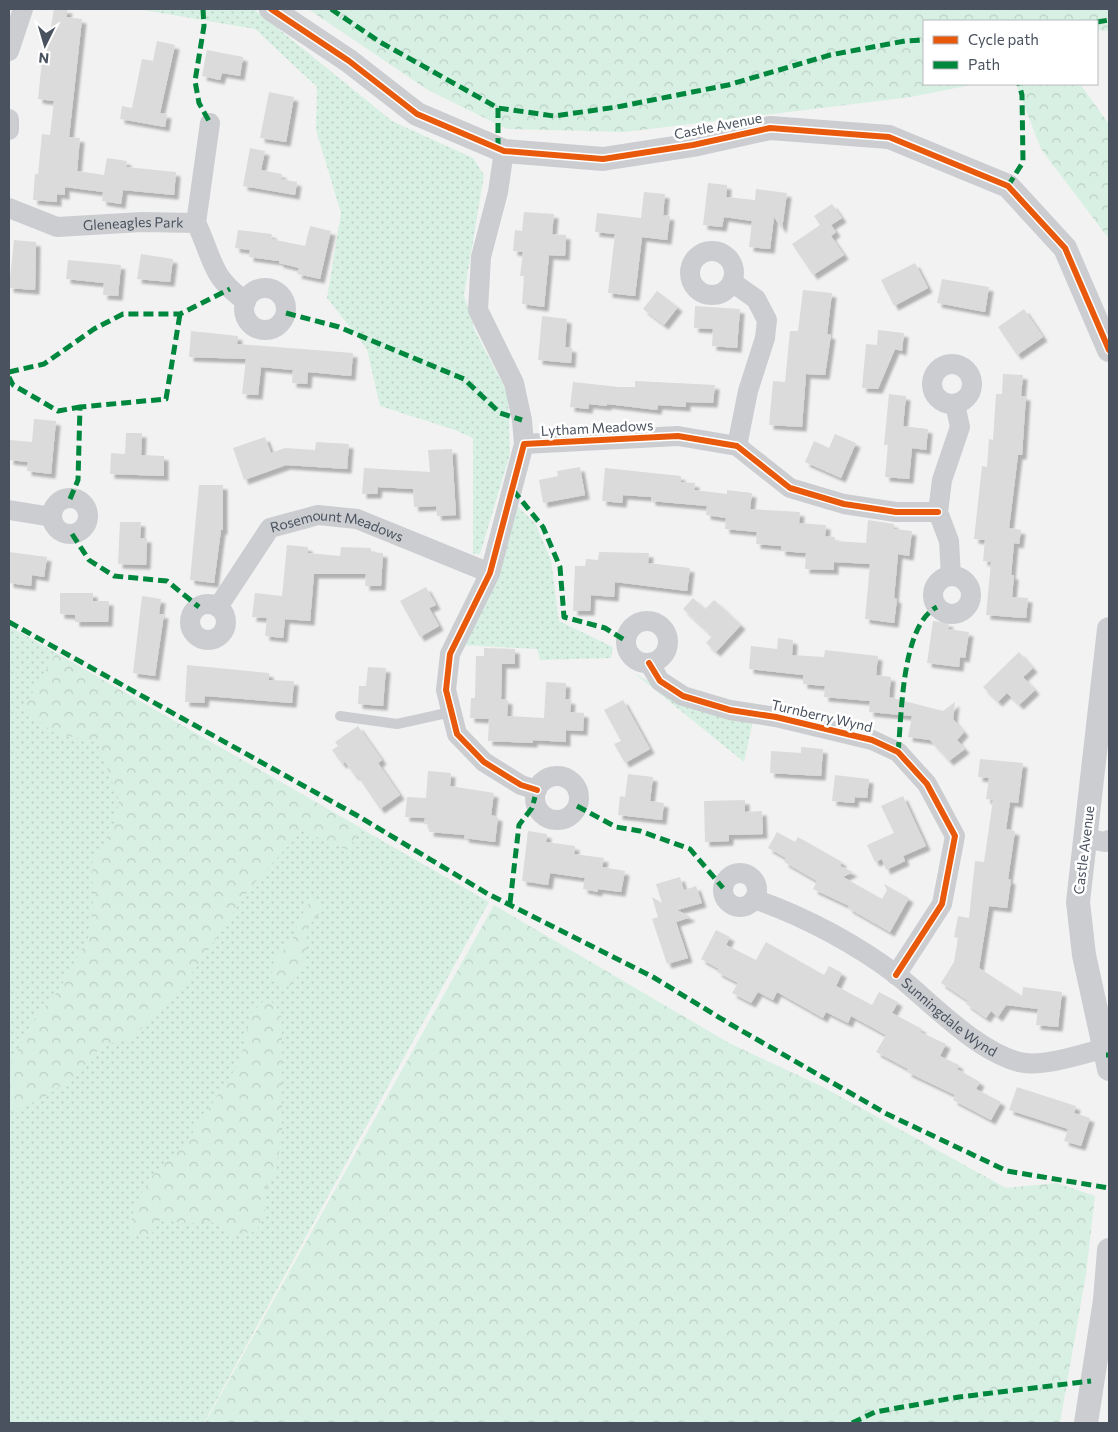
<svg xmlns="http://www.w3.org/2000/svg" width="1118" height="1432" font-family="Commissioner,sans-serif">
<defs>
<pattern id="grass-dots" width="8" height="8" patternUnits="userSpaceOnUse" patternTransform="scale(1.25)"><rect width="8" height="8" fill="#d8f0e3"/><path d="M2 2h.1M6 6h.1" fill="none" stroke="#bbd0c5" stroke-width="1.8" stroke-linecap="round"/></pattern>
<pattern id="forest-crowns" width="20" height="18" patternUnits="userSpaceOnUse" patternTransform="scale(1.25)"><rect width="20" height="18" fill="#d8f0e3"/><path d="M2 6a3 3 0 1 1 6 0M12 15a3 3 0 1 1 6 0" fill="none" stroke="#bbd0c5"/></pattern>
<filter id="shadow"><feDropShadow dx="4.5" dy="4.5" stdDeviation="1" flood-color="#0004"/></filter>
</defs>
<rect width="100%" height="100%" fill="#f2f2f2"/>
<path fill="url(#grass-dots)" d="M138 9H254L392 121 473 158 484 175 464 295 475 331 508 394 510 454 480 554H473V438L455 430 380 406 367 349 327 298 341 213 316 130 317 87 255 29Z
M518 507 535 523 551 560 559 621 613 647 611 658 540 660 537 649 462 645Z
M9 626 489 902 204 1423H9Z
M634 673 687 703 753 721 744 762Z"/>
<path fill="url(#forest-crowns)" d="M308 9H1109V31L1099 30 1097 33V21H924V84H976L911 97 625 132 507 129 428 90Z
M1016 84H1080L1109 124V239L1041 149Z
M56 653 361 828 348 850 302 831 250 888 188 980 133 1037 102 1046 72 1078 45 1097 17 1109 9 1106V1069L31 1023 59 990 90 934 93 900 92 863 112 831 119 801 98 743 52 732 24 707Z
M314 895 322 911 307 928 306 966 289 987 271 981 274 959 291 943 301 916Z
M494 905 729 1043 823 1087 1006 1188 1057 1183 1095 1196 1086 1274 1060 1423H205Z
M264 1001 275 1003 282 1019V1134L276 1172 266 1187 265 1211 256 1232 231 1234 210 1221 185 1224 161 1218 150 1237 128 1234 135 1205 151 1177 190 1137 239 1063 252 1012Z"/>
<path fill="#dbdbdc" filter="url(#shadow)" d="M54 9H68L66 17 82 19 69 137 80 138 77 171 104 175 107 158 127 161 126 167 176 172 174 195 123 190 121 204 102 201 103 192 65 187V195L57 194V202L33 200 35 174H38L42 134 50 135 54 101 38 99 43 51H47Z
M157 41 175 45 160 113 167 114 165 127 120 119 122 106 132 108 142 59 153 61Z
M207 50 243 57 240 76 222 73 220 80 202 76Z
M269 92 294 97 286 142 260 138Z
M250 148 265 151 261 170 282 174 281 179 297 182 295 195 243 186Z
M708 183 727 185 726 197 755 200 756 189 787 193 782 229 774 217 770 249 749 247 752 221 724 217 722 227 703 225Z
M644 192 665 194 663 215 670 216 667 240 642 237 635 296 608 293 615 234 595 232 597 213 641 218Z
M832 204 842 218 831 225 836 232 831 236 844 255 813 275 792 244 820 225 814 216Z
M524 212 554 214 552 234 566 235 565 256 549 255 544 307 522 304 524 276H520L523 252 513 251 515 230 522 231Z
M310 226 331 231 320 279 297 274 299 268 279 263V261L249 257 250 250 235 248 238 230 272 234 271 239 305 246Z
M14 240 36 242 35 290 9 288Z
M141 254 173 259 170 282 137 279Z
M68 260 121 265 118 296 103 295 104 283 66 279Z
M915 263 928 288 894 306 881 280Z
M942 279 989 287 985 312 937 303Z
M803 290 832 293 827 334 831 335 825 375 806 374 802 427 769 425 773 381 785 382 790 331H798Z
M657 291 678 307 664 325 643 309Z
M695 306 740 309 737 348 712 346 713 329 694 328Z
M1024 309 1043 337 1017 355 998 327Z
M542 316 567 319 565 347 572 348 571 363 538 360Z
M878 330 904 333 902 351 895 349 878 389 862 388 866 344 877 345Z
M191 331 238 336 237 344 353 353 351 376 308 372 307 384 292 383 293 370 261 367 258 395 242 394 246 359 189 357Z
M1003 374 1023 375 1021 396H1026L1022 455H1018L1009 528 1021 530 1019 544 1014 543 1011 575H1014L1012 597 1028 598 1026 618 986 615 991 562 983 561 985 540 974 539 982 466 987 467 989 439 993 440 996 394H1002Z
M635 381 715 385 713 403 686 402V407L658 405 657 410 607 404V406L589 404 588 409 570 407 573 382 619 387H635Z
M889 394 906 396 903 426 928 429 926 450 912 448 909 479 885 477 888 445H884Z
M34 419 56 421 51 474 27 471 28 462 9 460 10 440 32 442Z
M126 433H142L141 455 164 456V476L110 474 111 453 125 454Z
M835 434 856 443 841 478 805 462 814 441 829 448Z
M265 437 271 453 285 448 315 450 316 442 349 444 347 469 286 465 244 480 233 448Z
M452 449 456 515 437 516 436 506 414 507 413 489 378 487 377 494H362L364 468 430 472 428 450Z
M580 467 585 495 543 503 539 480 558 476 557 471Z
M605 468 681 476V482L695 483 694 490 727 494V490L752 493 750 509 800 512 799 523 826 525 825 536 835 537V541L866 543 868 520 894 524V529L912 531 909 556 898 554 894 598 897 599 894 623 865 619 870 564 834 562V570L805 569 806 553 781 551V546L756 544 757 532 725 529 726 518 706 515 707 506 651 501V497L623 495 622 503 602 501Z
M199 485H223V530H221L214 583 190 580Z
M120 522H141L140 538H147L146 565 118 564Z
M287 545 308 547V553L340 556 341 547 371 548V552L383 553 381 586H365L366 574H314L310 621 285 619 283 638 265 636 267 618 252 617 255 593 282 596Z
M9 552 47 557 44 577 32 575 31 586 9 583Z
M599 552 649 553 648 563 690 568 687 591 615 582 614 597 591 595 590 611H573L575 566H585L586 559 598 560Z
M426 587 436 605 429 608 439 626 420 637 400 601Z
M60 593H93V601H109L108 622H75V615L60 614Z
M142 596 161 599 159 614H164L155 676 133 673Z
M693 598 705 609 714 600 741 625 716 652 706 643 712 636 683 609Z
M933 621 949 623 948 629 969 632 965 658 960 657 959 667 927 663Z
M778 638 793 640 792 655 824 657 825 650 878 656 876 675 891 677 889 697 943 711 955 702 953 719 964 732 957 740 965 749 949 761 930 740 908 737 912 716 869 712 870 701 824 697 825 686 803 684V675L749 669 751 646 777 649Z
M484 648 515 649V664H502L501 699 508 700 507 716 544 718 546 682 566 683 565 699 571 700 570 712 584 713 583 731 566 730V742L533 740V743L488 741 489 719 470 718 471 698H475L476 656H484Z
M1019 652 1033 668 1023 677 1035 690 1019 705 1007 693 998 702 983 687Z
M187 665 269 673V680L294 681 292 703 205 696 204 703 185 702Z
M368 667 386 668 383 706 358 704 359 686H366Z
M623 700 650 749 625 763 614 744 621 741 604 710Z
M358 726 382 760 378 763 400 795 380 809 357 775 355 776 345 762 342 764 332 750 338 746 335 742Z
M801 747 823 749 821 776 770 773 771 751 801 753Z
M980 759 1023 763 1018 803 1010 802 1006 829 1015 831 1008 879 1011 880 1007 908 989 906 979 968 1022 996 1023 987 1062 992 1058 1027 1036 1025 1038 1009 1006 1005 998 1017 991 1011 986 1018 966 1004 968 1001 941 983 954 962 958 938 954 937 958 916 969 918 975 861 984 862 993 800 986 799 989 778 978 777Z
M428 771 451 773 450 786 494 793 491 815 498 817 495 842 464 838 465 835 429 832 430 825 424 824 425 818 405 817 407 797 426 798Z
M628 774 653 777 650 801 664 803 662 820 618 815 620 796 625 797Z
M835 775 869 779 867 798 855 797 854 803 832 801Z
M903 796 926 846 903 856 905 861 886 870 882 859 875 862 867 845 894 833 881 806Z
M745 800V812L762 811 763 834 729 835V841L705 842 704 801Z
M528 831 547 834 546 842 575 846 574 854 604 858 602 867 625 871 621 892 598 889V892L583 889 585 878 550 873 548 885 522 881Z
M777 832 795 842 798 837 842 862 840 866 853 872 843 877 882 899 887 890 884 884 909 898 890 932 848 908 849 906 813 889 817 881 784 862 786 858 768 848Z
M680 877 684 890 696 886 702 903 677 910 691 917 676 922 688 958 667 964 652 919 658 917 652 897 662 903 656 884Z
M716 930 730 937 726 945 756 960 766 942 824 975 829 966 842 973 836 986 872 1005 879 992 898 1002 892 1013 922 1029 920 1032 946 1044 940 1056 959 1065 957 1069 980 1082 976 1089 1001 1102 991 1120 953 1100 955 1095 907 1072 908 1069 876 1052 886 1035 851 1016 848 1023 826 1012 823 1018 777 992 773 1000 758 992 751 1003 732 993 738 983 717 972 719 969 701 959Z
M1017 1087 1076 1106 1074 1113 1090 1118 1081 1146 1064 1141 1068 1129 1009 1110Z"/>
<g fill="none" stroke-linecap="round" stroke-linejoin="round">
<path stroke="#cbcdd0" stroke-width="10" d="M340 716 397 724 451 712"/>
<g stroke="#cbcdd0" stroke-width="20">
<path d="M9 51 23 9"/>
<path d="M9 119V130"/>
<path d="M504 151 498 192 481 257 478 310 514 383 522 420 524 444"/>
<path id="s1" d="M9 208 57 227 142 222 196 223C204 238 208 255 216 270 222 283 235 293 246 302"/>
<path d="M196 223 210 123"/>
<circle cx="712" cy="273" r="22"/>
<path d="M732 282 756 299 767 320 765 338 748 391 737 446"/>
<circle cx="265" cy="309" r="21"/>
<circle cx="952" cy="384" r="20"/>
<circle cx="70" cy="516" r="18"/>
<path d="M9 510 52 517"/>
<path d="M951 576 949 541 938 512 942 480 960 427 955 404"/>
<circle cx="952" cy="595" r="19"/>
<circle cx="208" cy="622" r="18"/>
<path id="s2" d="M218 607 270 528 318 515 357 519 490 573"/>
<circle cx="647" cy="642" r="21"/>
<path d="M649 663 660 681 683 696 730 710 776 717 872 740 898 752 927 784 955 836 942 904 896 975"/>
<circle cx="557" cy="798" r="22"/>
<path d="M537 790 521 785 484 762 457 734 446 690 450 654 490 573 524 444 678 436 737 446 790 488 844 504 896 512H938"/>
<path d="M1085 838 1105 842 1109 840"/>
<circle cx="740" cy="890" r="17"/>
<path id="s3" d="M754 899C802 915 858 945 898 976 933 1004 975 1050 1019 1062 1041 1068 1082 1054 1105 1048"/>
</g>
<path stroke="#cbcdd0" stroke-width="24" d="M271 9 349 61 417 114 504 151 603 159 693 145 770 128 889 137 1008 186 1065 248 1109 350
M1109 629 1078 902 1084 955 1109 1069
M1086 1423 1105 1300 1109 1250"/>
<path stroke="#00873e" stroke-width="5" stroke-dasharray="10 5" stroke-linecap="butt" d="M203 9 204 26 195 81 199 103 210 123
M331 9 380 42 498 108 554 116 617 107 728 85 830 55 905 41 924 40
M1097 22 1109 20
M498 148V108
M1008 186 1023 162 1022 95 1019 84
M286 313 339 327 464 379 500 413 522 420
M9 372 44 364 94 329 123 314H180L230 289
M9 377 13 385 58 411 80 407
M513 490 543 527 560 567 564 617 605 628 626 641
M70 499 78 480 80 407 166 399 180 314
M72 534 89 560 114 576 167 581 199 607
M9 622 358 816 488 894 653 977 730 1024 887 1114 1007 1171 1109 1188
M898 752C902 716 901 625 937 607
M577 806 616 827 640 831 690 849 723 888
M510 903 519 825 532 808 535 797
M1106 1055H1109
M852 1423 875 1412 959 1397 1091 1381"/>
<defs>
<path id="cycleway" d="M271 9 349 61 417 114 504 151 603 159 693 145 770 128 889 137 1008 186 1065 248 1109 350
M649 663 660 681 683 696 730 710 776 717 872 740 898 752 927 784 955 836 942 904 896 975
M537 790 521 785 484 762 457 734 446 690 450 654 490 573 524 444 678 436 737 446 790 488 844 504 896 512H938"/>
</defs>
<use href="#cycleway" stroke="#fff" stroke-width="9"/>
<use href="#cycleway" stroke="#e8590c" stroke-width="6"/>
</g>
<g text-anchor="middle" stroke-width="5" stroke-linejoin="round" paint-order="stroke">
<g font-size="14" fill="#49525e" stroke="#fff">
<text transform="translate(718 126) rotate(-11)" y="5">Castle Avenue</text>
<text dy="5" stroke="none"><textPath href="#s1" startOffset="128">Gleneagles Park</textPath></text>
<text transform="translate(597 428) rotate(-3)" y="5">Lytham Meadows</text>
<text dy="5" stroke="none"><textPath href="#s2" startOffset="164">Rosemount Meadows</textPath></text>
<text transform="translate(822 716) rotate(13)" y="5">Turnberry Wynd</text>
<text transform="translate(1084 850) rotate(-83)" y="5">Castle Avenue</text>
<text dy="5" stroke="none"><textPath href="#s3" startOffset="230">Sunningdale Wynd</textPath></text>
</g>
</g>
<rect width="1118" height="1432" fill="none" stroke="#49525e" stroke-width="20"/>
<rect x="923" y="20" width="175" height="65" fill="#ffffff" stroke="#b6babf"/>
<rect x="933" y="36" width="25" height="8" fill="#e8590c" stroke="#b6babf"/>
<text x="968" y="45" font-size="15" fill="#49525e">Cycle path</text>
<rect x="933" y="61" width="25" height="8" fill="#00873e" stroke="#b6babf"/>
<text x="968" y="70" font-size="15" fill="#49525e">Path</text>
<g transform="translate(45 45) rotate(185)" stroke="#ffffff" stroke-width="4" paint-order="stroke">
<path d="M0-4L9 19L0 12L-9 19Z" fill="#49525e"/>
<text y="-8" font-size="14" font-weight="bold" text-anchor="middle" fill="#49525e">N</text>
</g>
</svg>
